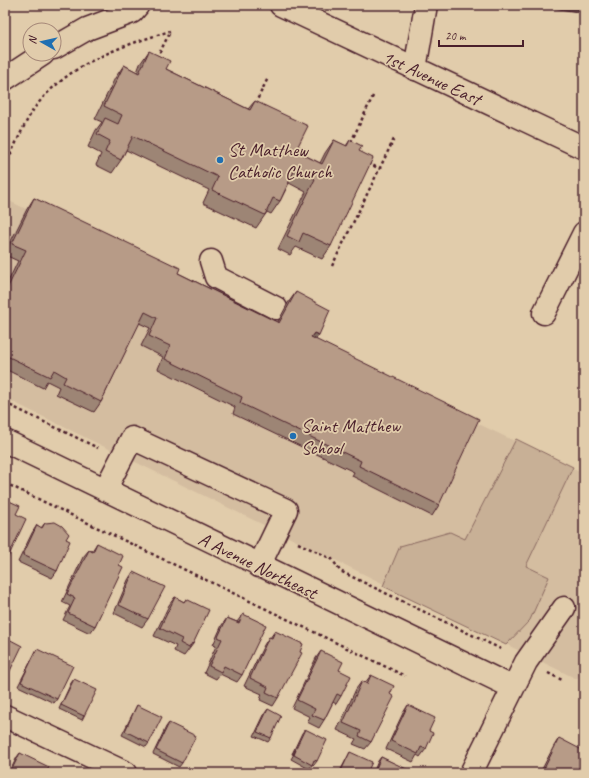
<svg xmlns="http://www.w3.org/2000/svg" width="589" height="778" font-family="Caveat,sans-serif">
<rect width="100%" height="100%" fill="#e1ccab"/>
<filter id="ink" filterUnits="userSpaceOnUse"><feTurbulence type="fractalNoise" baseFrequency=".025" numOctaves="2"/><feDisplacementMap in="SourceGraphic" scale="8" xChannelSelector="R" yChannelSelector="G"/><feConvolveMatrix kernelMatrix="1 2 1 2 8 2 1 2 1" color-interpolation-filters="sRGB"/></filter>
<g filter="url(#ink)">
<path fill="#d4bda0" d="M5 199 584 474V666L577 679 5 398Z"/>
<path fill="#c8b096" stroke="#896860" d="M516 439 573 467 526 566 549 577 530 620 506 645 383 586 400 546 450 532 465 539Z"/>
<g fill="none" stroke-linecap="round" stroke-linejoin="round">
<defs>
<path id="minor" d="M54 48 87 29 132 12 138 5
M415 69 426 5
M5 79 43 54
M211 261 216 277 276 308
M544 313 584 233
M5 441 512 687
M105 490 132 438 286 510 259 566
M5 716 126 773
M471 773 526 662 564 608"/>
<path id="major" d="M281 5 584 148"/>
</defs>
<use href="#minor" stroke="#4a1f2b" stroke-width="25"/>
<use href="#major" stroke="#4a1f2b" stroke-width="25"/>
<path stroke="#4a1f2b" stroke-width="2.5" stroke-dasharray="3 3" stroke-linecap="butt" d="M157 58 170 32
M255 104 268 78
M351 142 374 94
M368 163 380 169
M5 166C14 148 25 121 36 106 70 63 119 47 170 31
M332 266 394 139
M5 403 98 448
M5 483 405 676
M298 543 332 559 340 571 503 650
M548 673 562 680"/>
<use href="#minor" stroke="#e1ccab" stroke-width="22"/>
<use href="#major" stroke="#e1ccab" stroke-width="22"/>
</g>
<path fill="#9d8574" stroke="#4a1f2b" d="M149 51 166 69 248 109 255 101 298 146 302 154 320 163 325 153 334 140 346 146 350 140 359 151 331 246 322 259 296 247 290 255 278 249 306 192 289 183 280 201 271 214 267 212 265 215 256 228 203 203 209 190 126 150 121 160 112 173 96 165 101 154 88 147 96 130 102 122 95 119 115 78 124 65 137 72 140 64Z
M34 198 178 273 278 322 288 303 296 292 316 339 439 505 432 516 352 476 354 472 233 414 235 407 158 369 163 357 141 346 150 328 139 323 101 402 94 412 56 394 59 387 47 381 43 388 5 369V288L18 261 5 255V253L27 209Z
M45 523 66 539 57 571 52 578 18 562 32 533 37 525 41 528Z
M97 543 119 565 95 626 90 633 63 620 70 606 62 602 83 557 89 550 92 551Z
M133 572 148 619 142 627 114 613 128 580Z
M175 597 184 602 186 599 193 644 184 656 174 651 176 646 154 636 169 605Z
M243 614 242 675 237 682 220 674 216 679 204 673 216 646 213 645 222 625 227 618 237 622Z
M275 631 278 698 273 706 260 700 262 694 244 686 264 645 269 637 270 638Z
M5 637 9 673 6 677H5Z
M37 649 57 699 54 703 18 686 35 653Z
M321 651 339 670 341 696 336 704 333 702 324 720 319 728 307 722 310 717 292 708 316 658Z
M371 675 390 694 371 742 365 749 353 744 356 739 337 730 356 689 362 681 365 683Z
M74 679 84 716 82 720 59 709 71 683Z
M137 705 149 743 146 747 122 735Z
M408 705 429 731 426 749 420 757 417 755 413 762 386 749 403 713Z
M268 709 271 738 268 742 254 736 265 713Z
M169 723 182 763 179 767 153 754 166 727Z
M305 729 317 761 314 765 313 764 309 769 291 759 294 754H292L302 733Z
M559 738 584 773H540L554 746Z
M350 752 367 773H339L348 756Z
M20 753 46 773H9L17 757Z
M381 757 413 773H373L378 761Z"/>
<path fill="#806c5e" stroke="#4a1f2b" d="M548 5H584V13L547 7Z
M314 333 319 335 311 345 307 343Z
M295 750H296L294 754H292Z"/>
<path fill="#b79b87" stroke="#4a1f2b" d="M149 51 170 61 166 69 250 110 255 101 308 126 298 146 305 149 302 154 322 164 334 140 347 146 350 140 362 146 359 151 373 158 331 246 303 233 299 242 287 236 315 179 295 169 280 201 273 198 265 215 212 190 218 177 133 136 121 160 105 152 110 141 97 134 105 118 118 124 122 115 104 106 124 65 139 73Z
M34 198 180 268 178 273 279 323 296 292 330 310 319 335 314 333 311 337 479 419 439 505 359 466 361 461 240 403 242 397 165 359 170 346 149 336 157 318 145 312 101 402 63 383 66 377 54 370 50 377 5 355V293L26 250 12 244Z
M5 499 20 506 16 514 26 519 5 564Z
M55 522 62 526 69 534 66 539 70 541 57 571 23 555 37 525 42 528 45 523Z
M97 543 123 556 119 565 123 567 95 626 68 613 75 598 67 594 89 550 93 552Z
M133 572 165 587 148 619 119 605Z
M175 597 184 602 186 599 209 610 193 644 192 643 189 648 180 643 182 639 160 628Z
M243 614 266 625 242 675 224 666 221 672 209 666 222 639 218 637 227 618 239 623Z
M275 631 303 644 300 652 302 653 278 698 266 692 268 687 250 678 269 637 272 638Z
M5 637 22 646 9 673 5 672Z
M37 649 73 666 57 699 21 682Z
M321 651 343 662 339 670 351 676 341 696 337 694 324 720 312 715 315 709 297 700Z
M371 675 394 686 390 694 394 697 371 742 359 736 361 731 343 723 362 681 367 684Z
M74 679 97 690 84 716 61 705Z
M137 705 162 717 149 743 125 731Z
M408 705 435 718 429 731 433 733 426 749 421 747 418 754 391 741Z
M268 709 281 716 271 738 257 732Z
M169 723 196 736 182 763 156 750Z
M305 729 327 740 317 761 314 760 312 765 294 755 296 750H295Z
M559 738 584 751V773H542Z
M350 752 372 762 367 773H340Z
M20 753 49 767 46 773H10Z
M381 757 413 772V773H374Z"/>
</g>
<g fill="#1f6fb2" stroke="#e1ccab" stroke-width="1.5">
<circle cx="220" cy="160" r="4"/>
<circle cx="293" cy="436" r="4"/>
</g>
<g text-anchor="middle" stroke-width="3.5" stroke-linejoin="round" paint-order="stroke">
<g font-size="19" fill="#4a1f2b" stroke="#e1ccab">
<text transform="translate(432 77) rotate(25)" y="7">1st Avenue East</text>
<text transform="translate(258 565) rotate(26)" y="7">A Avenue Northeast</text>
</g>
<g font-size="19" fill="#4a1f2b" stroke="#e1ccab" text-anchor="start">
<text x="228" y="156">St Matthew<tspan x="228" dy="22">Catholic Church</tspan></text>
<text x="301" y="432">Saint Matthew<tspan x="301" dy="22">School</tspan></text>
</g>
</g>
<rect width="589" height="778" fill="none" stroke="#e1ccab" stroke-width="20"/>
<rect x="10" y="10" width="569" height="758" fill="none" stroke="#4a1f2b" stroke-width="1.5" filter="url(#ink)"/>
<g transform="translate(42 42) rotate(278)"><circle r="19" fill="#e1ccab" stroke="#a58778"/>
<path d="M0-3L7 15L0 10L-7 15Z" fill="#1f6fb2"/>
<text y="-6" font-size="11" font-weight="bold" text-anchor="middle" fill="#4a1f2b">N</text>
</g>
<path d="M439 40v6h84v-6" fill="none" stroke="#4a1f2b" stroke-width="2"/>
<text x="445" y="40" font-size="12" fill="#4a1f2b" stroke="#e1ccab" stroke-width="3" paint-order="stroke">20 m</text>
</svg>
